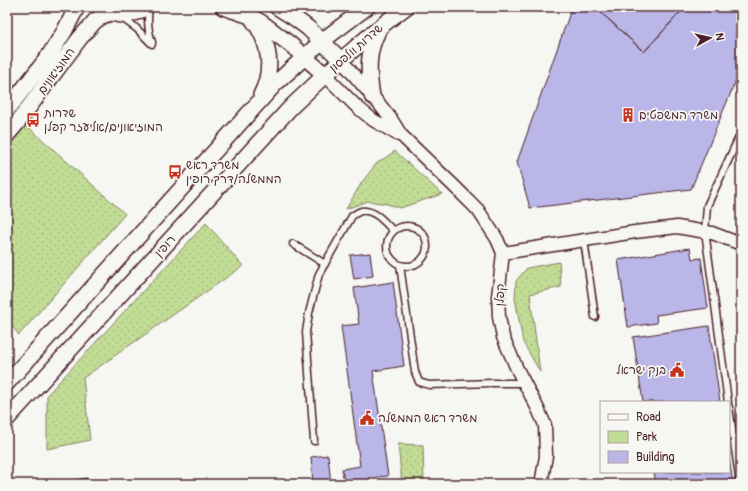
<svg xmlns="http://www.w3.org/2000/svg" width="748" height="491" font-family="Pangolin,'Playpen Sans Hebrew',sans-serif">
<defs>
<pattern id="green-dots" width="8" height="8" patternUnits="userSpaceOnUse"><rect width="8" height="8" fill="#c1dd95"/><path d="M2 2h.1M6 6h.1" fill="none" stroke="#a7bd81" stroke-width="1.8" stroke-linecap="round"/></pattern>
</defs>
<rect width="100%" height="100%" fill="#f6f6f2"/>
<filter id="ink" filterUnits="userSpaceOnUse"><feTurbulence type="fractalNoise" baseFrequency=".025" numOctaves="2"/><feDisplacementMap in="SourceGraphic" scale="8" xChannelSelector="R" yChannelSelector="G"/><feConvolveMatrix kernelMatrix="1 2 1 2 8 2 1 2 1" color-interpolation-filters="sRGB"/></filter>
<g filter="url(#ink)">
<path fill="url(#green-dots)" stroke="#867e60" d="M25 124 125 214 19 335 7 321V144Z
M395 151 442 194 400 208 387 204 368 201 346 209 362 182 376 164Z
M206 223 243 266 83 378 90 440 47 449V395Z
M559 262 561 287 530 294 540 372 523 342 515 298 516 281 527 268Z
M398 444 423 445 424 484H402Z"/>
<path fill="#bab6e8" stroke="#4a1f2b" d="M572 7H595L644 52 685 7H741V68L691 189 530 208 517 162Z
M595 7H685L644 52Z
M690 248 692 259 701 258 708 308 656 315 657 323 628 327 618 260Z
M370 253 373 276 354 279 350 255Z
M393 282 404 366 373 371 388 476 369 478 370 484H344L342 469 360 466 341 326 359 324 354 288Z
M709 326 720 402H643L633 337Z
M328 455 331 484H313L311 457Z
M729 458 733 484H656L654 472H729Z
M87 478 88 484H50Z"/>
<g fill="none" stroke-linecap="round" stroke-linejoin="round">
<defs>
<path id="service" d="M149 8C147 20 148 31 152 42
M122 18 136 28 152 44
M387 246a20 20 0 1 1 40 0a20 20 0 1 1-40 0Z
M584 240 595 317
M293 244 325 264
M400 265 415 372 419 382 429 385 492 383H524
M728 402 705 231 707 206 741 133
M729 407 740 484
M314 441 306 332 309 313 319 274 352 216C355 214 358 212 361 211 374 209 385 222 393 231"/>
<path id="minor" d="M341 60 380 105 391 119 401 135 457 189 478 210 497 239 503 253 498 296 499 317 503 337 517 369 538 409 545 425 546 456 541 484
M325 75 357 107 373 120 399 135
M503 253 635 232 677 227 712 233 741 244"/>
<path id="tertiary" d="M223 7 250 16 262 23 291 45 325 75
M277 7 296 19 308 28 341 60
M102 9C117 17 132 17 146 7
M253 20C270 42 274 70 261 95
M372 96C368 73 367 52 378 31
M7 110 48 57 64 32 77 7
M7 135 18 122 80 38 95 21 104 15 111 13
M7 383 275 84 322 41 367 7
M7 419 291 107C328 72 365 37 406 7"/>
</defs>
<use href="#service" stroke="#4a1f2b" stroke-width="9"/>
<use href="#minor" stroke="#4a1f2b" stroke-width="15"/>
<use href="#tertiary" stroke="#4a1f2b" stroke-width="18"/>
<use href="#service" stroke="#f6f6f2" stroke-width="6"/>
<use href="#minor" stroke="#f6f6f2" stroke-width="12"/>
<use href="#tertiary" stroke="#f6f6f2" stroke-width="15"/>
</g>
</g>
<defs>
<symbol id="building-bare" viewBox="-9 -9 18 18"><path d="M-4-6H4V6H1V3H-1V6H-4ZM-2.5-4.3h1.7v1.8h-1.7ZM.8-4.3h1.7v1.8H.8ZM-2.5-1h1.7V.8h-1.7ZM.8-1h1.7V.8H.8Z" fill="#c8321e" stroke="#f6f6f2" stroke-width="2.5" paint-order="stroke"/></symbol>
<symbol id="bus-bare" viewBox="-9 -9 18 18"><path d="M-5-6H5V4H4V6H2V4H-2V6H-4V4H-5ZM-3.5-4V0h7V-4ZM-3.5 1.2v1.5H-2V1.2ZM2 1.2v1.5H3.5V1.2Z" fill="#c8321e" stroke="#f6f6f2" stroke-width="2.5" paint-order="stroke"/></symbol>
<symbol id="civic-bare" viewBox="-9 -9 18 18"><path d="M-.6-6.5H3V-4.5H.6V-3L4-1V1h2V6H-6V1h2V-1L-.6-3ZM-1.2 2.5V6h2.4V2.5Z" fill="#c8321e" stroke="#f6f6f2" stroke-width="2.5" paint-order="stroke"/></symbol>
</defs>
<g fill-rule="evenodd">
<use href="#building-bare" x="618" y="105" width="20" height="20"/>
<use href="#bus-bare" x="23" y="110" width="20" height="20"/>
<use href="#bus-bare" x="165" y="162" width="20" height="20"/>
<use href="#civic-bare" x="667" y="360" width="20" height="20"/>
<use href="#civic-bare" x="357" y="408" width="20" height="20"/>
</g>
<g text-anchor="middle" stroke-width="3.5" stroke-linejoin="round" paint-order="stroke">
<g font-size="12" fill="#4a1f2b" stroke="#f6f6f2">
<text transform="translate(356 48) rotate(-41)" y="4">שדרות וולפסון</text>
<text transform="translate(56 71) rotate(-54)" y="4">המוזיאונים</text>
<text transform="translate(165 246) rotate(-48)" y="4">רופין</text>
<text transform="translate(500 295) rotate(-87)" y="4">קפלן</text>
</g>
<g font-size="12" fill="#4a1f2b" stroke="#f6f6f2" text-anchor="start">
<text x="44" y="117">שדרות<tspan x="44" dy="14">המוזיאונים/אליעזר קפלן</tspan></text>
<text x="639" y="119">משרד המשפטים</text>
<text x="186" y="169">משרד ראש<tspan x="186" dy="14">הממשלה/דרך רופין</tspan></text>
<text x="666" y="374" text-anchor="end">בנק ישראל</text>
<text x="378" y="422">משרד ראש הממשלה</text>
</g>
</g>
<rect width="748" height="491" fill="none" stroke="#f6f6f2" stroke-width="24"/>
<rect x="12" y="12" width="724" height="467" fill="none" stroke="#4a1f2b" stroke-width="1.5" filter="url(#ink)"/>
<rect x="600" y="401" width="130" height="72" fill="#f6f6f2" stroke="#b1a0a2"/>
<rect x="608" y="414" width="20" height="6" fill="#f6f6f2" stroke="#b1a0a2"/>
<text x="636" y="421" font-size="12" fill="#4a1f2b">Road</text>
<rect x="608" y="431" width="20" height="12" fill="#c1dd95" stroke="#b1a0a2"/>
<text x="636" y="441" font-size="12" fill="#4a1f2b">Park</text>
<rect x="608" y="451" width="20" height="12" fill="#bab6e8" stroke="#b1a0a2"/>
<text x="636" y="461" font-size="12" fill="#4a1f2b">Building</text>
<g transform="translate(710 38) rotate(82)" stroke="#f6f6f2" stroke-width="3" paint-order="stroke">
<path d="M0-3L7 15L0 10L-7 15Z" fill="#4a1f2b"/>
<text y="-6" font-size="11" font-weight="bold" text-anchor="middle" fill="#4a1f2b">N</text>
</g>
</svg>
